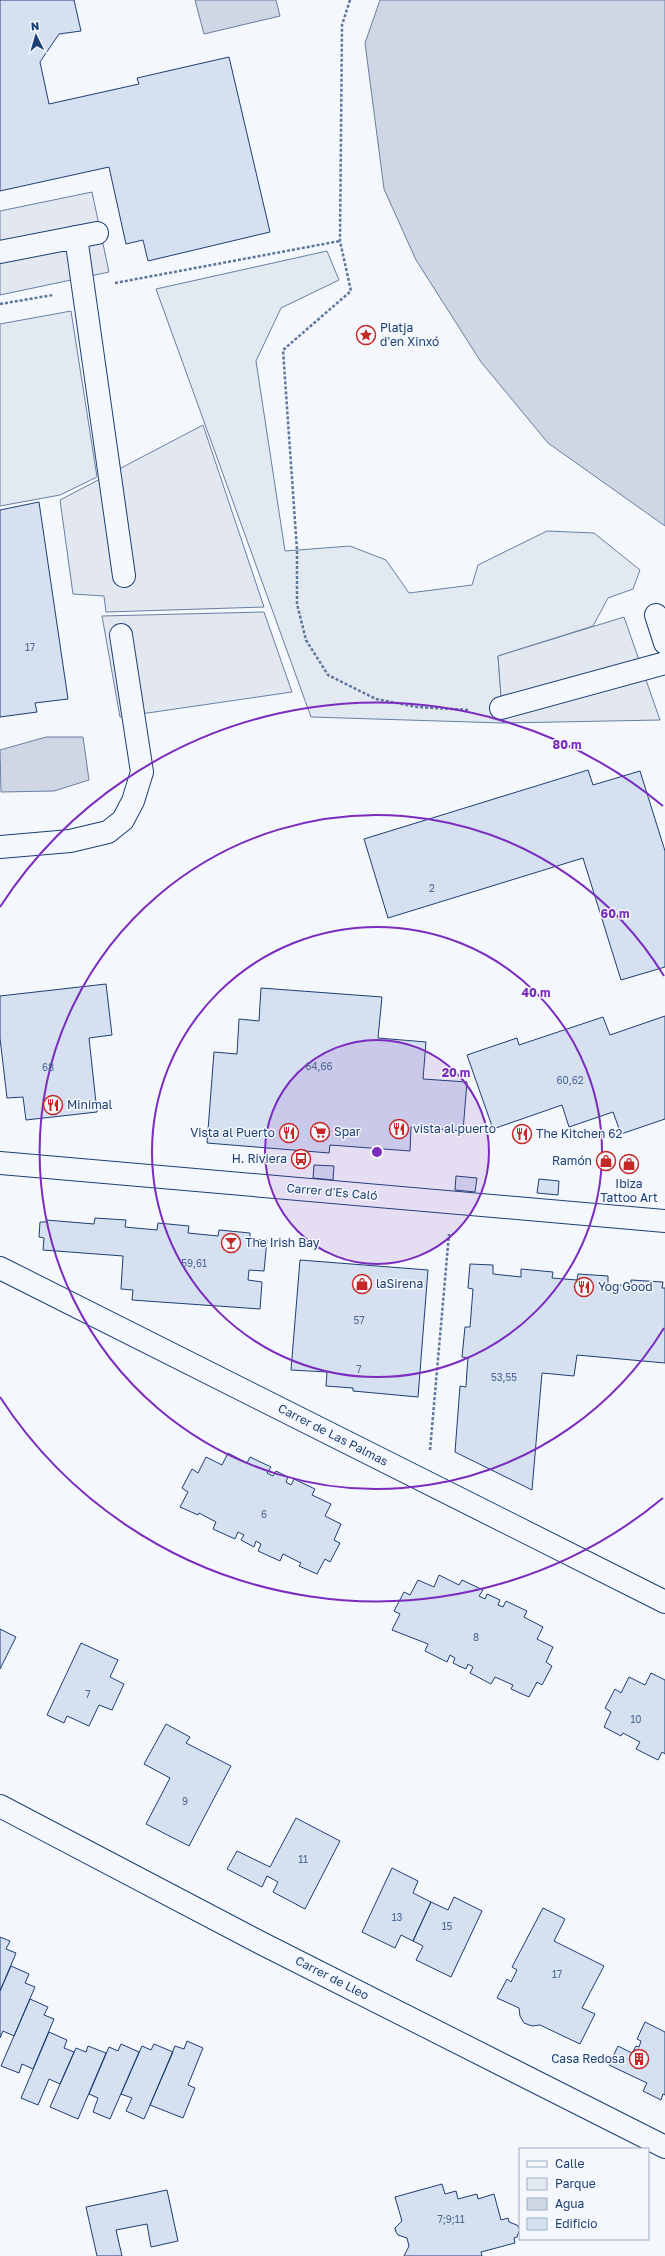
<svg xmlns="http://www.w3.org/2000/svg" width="665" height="2256" font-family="'Golos Text',sans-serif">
<rect width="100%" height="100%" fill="#f4f7fb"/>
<path fill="#e3e9f0" stroke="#687fa3" d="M327 251 339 280 281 308 256 361 285 551 350 546 386 560 409 593 472 585 478 565 547 531 594 533 640 570 633 589 608 598 593 626 498 656 503 723 311 717 156 289Z
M71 311 97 477 60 495 0 506V324Z"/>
<path fill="#e3e8f0" stroke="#687fa3" d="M92 192 109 272 0 295V211Z
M203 425 264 607 106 612 104 596 73 594 60 500Z
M264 612 292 692 120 717 102 616Z
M624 617 660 720 503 723 498 656Z"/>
<path fill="#cfd7e4" stroke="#687fa3" d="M195 0H276L280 16 204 34Z
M380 0H665V526L548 443 481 362 416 260 384 189 365 43Z
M46 737H83L89 780 54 791 1 792 0 750Z"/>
<path fill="#d5e0f0" stroke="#1d3f73" d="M0 0H74L81 31 59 34 40 62 49 104 139 84 137 78 229 57 270 232 148 261 143 240 126 244 109 167 0 191Z
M39 502 68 699 35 703 37 712 0 717V510Z
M588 770 593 785 640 771 665 851V967L621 980 583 858 388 918 364 839Z
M106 984 112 1035 89 1038 97 1112 26 1120 23 1097 7 1098 0 1038V996Z
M261 988 382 997 378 1038 426 1042 423 1079 467 1082 463 1131 411 1127 410 1151 330 1145 329 1153 207 1143 214 1052 237 1054 239 1019 259 1021Z
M665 1016V1119L621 1134 613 1112 569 1127 562 1105 493 1129 467 1055 517 1038 519 1045 603 1017 610 1035Z
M314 1165 334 1166 333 1180 313 1178Z
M456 1176 477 1178 475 1192 455 1190Z
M539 1179 559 1181 558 1195 537 1193Z
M95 1218 126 1220 125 1227 157 1230 158 1223 189 1226 188 1233 218 1236 219 1230 250 1233V1239L267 1240 264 1271 249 1270 248 1280 262 1282 260 1309 132 1300 133 1290 121 1289 123 1256 43 1250 44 1238 39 1237 40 1222H47L46 1220 94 1224Z
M300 1260 428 1270 418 1397 353 1391V1388L326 1386 327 1372 291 1370Z
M470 1264 493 1265V1274L521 1277V1269L553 1272 552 1278 577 1280 578 1274 608 1276V1284L631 1286V1280L663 1282 662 1288H665V1363L577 1355 574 1376 542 1373 532 1490 455 1452 460 1386 466 1387 467 1370 468 1358 462 1357 465 1327H470L473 1289 468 1288Z
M228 1453 247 1463 250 1457 271 1467 267 1473 273 1476 276 1471 288 1477 286 1482 291 1485 294 1479 315 1489 312 1495 331 1504 325 1516 341 1524 334 1540 340 1543 330 1562 325 1559 317 1574 299 1566 301 1563 283 1554 280 1561 258 1551 261 1544 256 1541 254 1547 241 1540 244 1535 238 1532 235 1539 213 1529 216 1522 199 1513 198 1515 180 1507 188 1492 182 1488 192 1469 198 1473 206 1457 222 1465Z
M439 1575 459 1585 462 1580 483 1590 479 1596 485 1599 487 1594 500 1600 498 1605 503 1607 506 1601 527 1611 524 1617 543 1627 537 1639 553 1647 546 1662 552 1666 542 1685 537 1682 529 1697 511 1689 513 1685 495 1677 491 1684 470 1673 473 1667 468 1664 466 1669 459 1666 453 1663 455 1658 450 1655 447 1662 425 1651 428 1644 392 1630 400 1614 394 1611 404 1592 410 1595 418 1580 434 1587Z
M0 1629 16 1637 0 1669Z
M81 1643 118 1660 110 1677 124 1684 112 1710 99 1705 89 1726 67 1716 64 1723 47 1715Z
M651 1673 665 1680V1754L662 1752 658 1760 636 1749 640 1742 623 1733 621 1736 604 1727 611 1712 605 1708 615 1689 621 1693 629 1677 645 1685Z
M166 1724 190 1737 186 1743 231 1766 189 1846 146 1824 170 1778 144 1764Z
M296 1818 340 1841 305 1909 273 1892 278 1882 267 1876 262 1887 227 1869 237 1851 270 1867Z
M392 1868 418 1881 413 1893 431 1902 413 1941 401 1935 395 1948 362 1932Z
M454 1897 482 1911 451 1977 416 1960 423 1946 413 1941 431 1902 448 1910Z
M543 1908 565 1919 554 1941 604 1966 582 2008 595 2014 580 2044 540 2025 532 2026 524 2023 520 2016 519 2008 497 1998 507 1979 511 1982 517 1970 512 1967Z
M0 1937 10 1941 6 1949 16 1953 0 1991Z
M11 1966 29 1974 25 1983 35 1987 14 2036 3 2031 0 2038V1991Z
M30 1999 48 2007 44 2015 54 2019 33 2069 22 2064 19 2073 1 2066Z
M645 2022 665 2032V2095L663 2094 661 2100 643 2091 647 2083 609 2065 618 2046 632 2053 636 2046 639 2047 641 2041 637 2039Z
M49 2032 67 2040 64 2048 74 2052 60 2084 49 2079 38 2105 21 2098Z
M187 2041 203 2048 188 2085 195 2088 183 2118 150 2105 175 2046 184 2049Z
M121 2044 139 2052 110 2119 93 2112 98 2098 89 2094 109 2047 118 2051Z
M154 2044 173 2052 144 2119 126 2111 132 2098 121 2094 142 2046 151 2050Z
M88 2046 106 2053 78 2119 50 2107 76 2048 86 2052Z
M442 2184 445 2194 456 2191 458 2199 477 2194 478 2199 494 2194 501 2220 508 2218 509 2222 517 2225 520 2229 517 2237 514 2238 515 2243 481 2252 482 2256H404L409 2246 407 2238 398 2235 396 2232 395 2228 402 2221 395 2197Z
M167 2190 178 2241 151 2247 147 2224 116 2230 122 2256H97L86 2207Z"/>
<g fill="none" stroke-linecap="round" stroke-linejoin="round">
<defs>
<path id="minor" d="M76 237 124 576
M0 252 97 233
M656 615 665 643
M501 708 665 663
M0 847 70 841 108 832 123 820 133 801 142 772 121 635
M0 1163 665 1221
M0 1268 665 1602
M0 1806 261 1943 665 2147"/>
</defs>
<use href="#minor" stroke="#1d3f73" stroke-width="24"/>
<path stroke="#5e769c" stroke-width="2.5" stroke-dasharray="3 2" stroke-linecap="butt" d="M350 0 342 25 340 241 351 291 283 350 297 550V604L306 640 328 675 376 699 417 707 470 710
M115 283 340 241
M0 304 53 295
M430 1450 449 1234"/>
<use href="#minor" stroke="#f4f7fb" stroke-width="22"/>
</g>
<circle cx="377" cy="1152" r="112" fill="#7b2cbf" fill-opacity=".12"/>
<g fill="none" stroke="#7b2cbf" stroke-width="2">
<circle cx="377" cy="1152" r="112"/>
<circle cx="377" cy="1152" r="225"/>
<path d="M664 1328A337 337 0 1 1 664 976"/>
<path d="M663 1498A449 449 0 0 1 0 1397M0 907A449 449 0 0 1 663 806"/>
</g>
<defs>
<symbol id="sight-ring" viewBox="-11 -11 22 22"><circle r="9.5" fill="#f4f7fb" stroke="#c62828" stroke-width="1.5"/><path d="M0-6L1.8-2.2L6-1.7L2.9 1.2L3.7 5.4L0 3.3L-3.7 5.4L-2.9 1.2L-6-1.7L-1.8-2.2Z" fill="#c62828"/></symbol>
<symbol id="restaurant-ring" viewBox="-11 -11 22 22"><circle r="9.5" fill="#f4f7fb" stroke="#c62828" stroke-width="1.5"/><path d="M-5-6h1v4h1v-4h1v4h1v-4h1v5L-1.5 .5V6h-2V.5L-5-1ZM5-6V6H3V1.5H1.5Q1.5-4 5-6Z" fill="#c62828"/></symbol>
<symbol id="supermarket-ring" viewBox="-11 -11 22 22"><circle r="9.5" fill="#f4f7fb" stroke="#c62828" stroke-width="1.5"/><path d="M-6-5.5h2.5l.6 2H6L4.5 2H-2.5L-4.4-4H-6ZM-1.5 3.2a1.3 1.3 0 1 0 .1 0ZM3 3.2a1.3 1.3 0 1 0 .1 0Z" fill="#c62828"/></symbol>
<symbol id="bus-ring" viewBox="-11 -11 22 22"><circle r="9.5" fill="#f4f7fb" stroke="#c62828" stroke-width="1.5"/><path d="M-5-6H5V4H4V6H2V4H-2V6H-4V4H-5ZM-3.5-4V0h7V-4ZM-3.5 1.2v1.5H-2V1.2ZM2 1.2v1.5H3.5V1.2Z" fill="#c62828"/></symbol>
<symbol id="shop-ring" viewBox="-11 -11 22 22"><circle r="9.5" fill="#f4f7fb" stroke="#c62828" stroke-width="1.5"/><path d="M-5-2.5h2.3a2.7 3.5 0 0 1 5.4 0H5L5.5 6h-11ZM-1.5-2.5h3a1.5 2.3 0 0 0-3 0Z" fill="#c62828"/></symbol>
<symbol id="bar-ring" viewBox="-11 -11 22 22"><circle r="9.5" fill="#f4f7fb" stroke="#c62828" stroke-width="1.5"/><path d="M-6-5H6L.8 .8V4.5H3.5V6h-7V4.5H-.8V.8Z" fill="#c62828"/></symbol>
<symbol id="building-ring" viewBox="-11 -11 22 22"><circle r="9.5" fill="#f4f7fb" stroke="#c62828" stroke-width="1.5"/><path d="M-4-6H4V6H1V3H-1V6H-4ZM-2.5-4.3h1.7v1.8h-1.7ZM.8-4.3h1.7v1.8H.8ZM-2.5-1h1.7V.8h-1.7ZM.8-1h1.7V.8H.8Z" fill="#c62828"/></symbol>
</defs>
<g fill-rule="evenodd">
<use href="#sight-ring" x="355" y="324" width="22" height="22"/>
<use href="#restaurant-ring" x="42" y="1094" width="22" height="22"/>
<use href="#restaurant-ring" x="388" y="1118" width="22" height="22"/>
<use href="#supermarket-ring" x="309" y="1121" width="22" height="22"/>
<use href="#restaurant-ring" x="278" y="1122" width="22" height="22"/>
<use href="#restaurant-ring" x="511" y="1123" width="22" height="22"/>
<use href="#bus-ring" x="290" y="1148" width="22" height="22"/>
<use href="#shop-ring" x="595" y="1150" width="22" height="22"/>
<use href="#shop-ring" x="618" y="1153" width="22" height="22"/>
<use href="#bar-ring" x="220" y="1232" width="22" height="22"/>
<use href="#shop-ring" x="351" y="1273" width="22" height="22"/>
<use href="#restaurant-ring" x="573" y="1276" width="22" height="22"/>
<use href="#building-ring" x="628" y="2048" width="22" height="22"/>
</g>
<g text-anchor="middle" stroke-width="3" stroke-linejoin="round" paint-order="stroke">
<g font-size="10" fill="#4b6792">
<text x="30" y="651">17</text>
<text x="432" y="892">2</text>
<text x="319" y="1070">64,66</text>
<text x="48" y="1071">68</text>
<text x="570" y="1084">60,62</text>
<text x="194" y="1267">59,61</text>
<text x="359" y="1324">57</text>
<text x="359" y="1373">7</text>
<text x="504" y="1381">53,55</text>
<text x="264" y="1518">6</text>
<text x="476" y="1641">8</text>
<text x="88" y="1698">7</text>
<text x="636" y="1723">10</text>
<text x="185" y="1805">9</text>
<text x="303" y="1863">11</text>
<text x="397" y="1921">13</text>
<text x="447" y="1930">15</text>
<text x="557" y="1978">17</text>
<text x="451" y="2223">7;9;11</text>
</g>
<g font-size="12" fill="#1d3f73" stroke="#f4f7fb" text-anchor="start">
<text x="380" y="332">Platja<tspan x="380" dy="14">d'en Xinxó</tspan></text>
<text x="67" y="1109">Minimal</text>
<text x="413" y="1133">vista al puerto</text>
<text x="334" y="1136">Spar</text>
<text x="275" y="1137" text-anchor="end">Vista al Puerto</text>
<text x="536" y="1138">The Kitchen 62</text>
<text x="287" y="1163" text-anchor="end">H. Riviera</text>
<text x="592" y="1165" text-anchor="end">Ramón</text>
<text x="629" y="1188" text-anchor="middle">Ibiza<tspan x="629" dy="14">Tattoo Art</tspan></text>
<text x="245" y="1247">The Irish Bay</text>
<text x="376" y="1288">laSirena</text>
<text x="598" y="1291">Yog Good</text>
<text x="625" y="2063" text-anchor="end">Casa Redosa</text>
</g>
<g font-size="12" fill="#1d3f73" stroke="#f4f7fb">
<text transform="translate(332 1192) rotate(5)" y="4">Carrer d'Es Caló</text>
<text transform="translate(333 1435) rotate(27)" y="4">Carrer de Las Palmas</text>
<text transform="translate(332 1978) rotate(27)" y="4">Carrer de Lleo</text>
</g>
</g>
<circle cx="377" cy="1152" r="6" fill="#7b2cbf" stroke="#f4f7fb" stroke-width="2"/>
<g font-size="12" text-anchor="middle" font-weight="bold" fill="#7b2cbf" stroke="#f4f7fb" stroke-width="3" stroke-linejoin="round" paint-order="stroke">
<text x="567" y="749">80 m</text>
<text x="615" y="918">60 m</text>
<text x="536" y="997">40 m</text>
<text x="456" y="1077">20 m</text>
</g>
<rect x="519" y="2148" width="130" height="92" fill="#f4f7fb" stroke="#9eadc5"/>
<rect x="527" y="2161" width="20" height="6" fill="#f4f7fb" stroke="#9eadc5"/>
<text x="555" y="2168" font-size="12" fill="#1d3f73">Calle</text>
<rect x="527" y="2178" width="20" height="12" fill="#e3e9f0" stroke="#9eadc5"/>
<text x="555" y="2188" font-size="12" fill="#1d3f73">Parque</text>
<rect x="527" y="2198" width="20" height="12" fill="#cfd7e4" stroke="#9eadc5"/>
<text x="555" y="2208" font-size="12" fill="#1d3f73">Agua</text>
<rect x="527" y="2218" width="20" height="12" fill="#d5e0f0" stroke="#9eadc5"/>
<text x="555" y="2228" font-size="12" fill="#1d3f73">Edificio</text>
<g transform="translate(36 36) rotate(355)" stroke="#f4f7fb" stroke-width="3" paint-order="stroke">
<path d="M0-3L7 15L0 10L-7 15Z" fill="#1d3f73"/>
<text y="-6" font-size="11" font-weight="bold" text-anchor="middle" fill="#1d3f73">N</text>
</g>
</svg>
